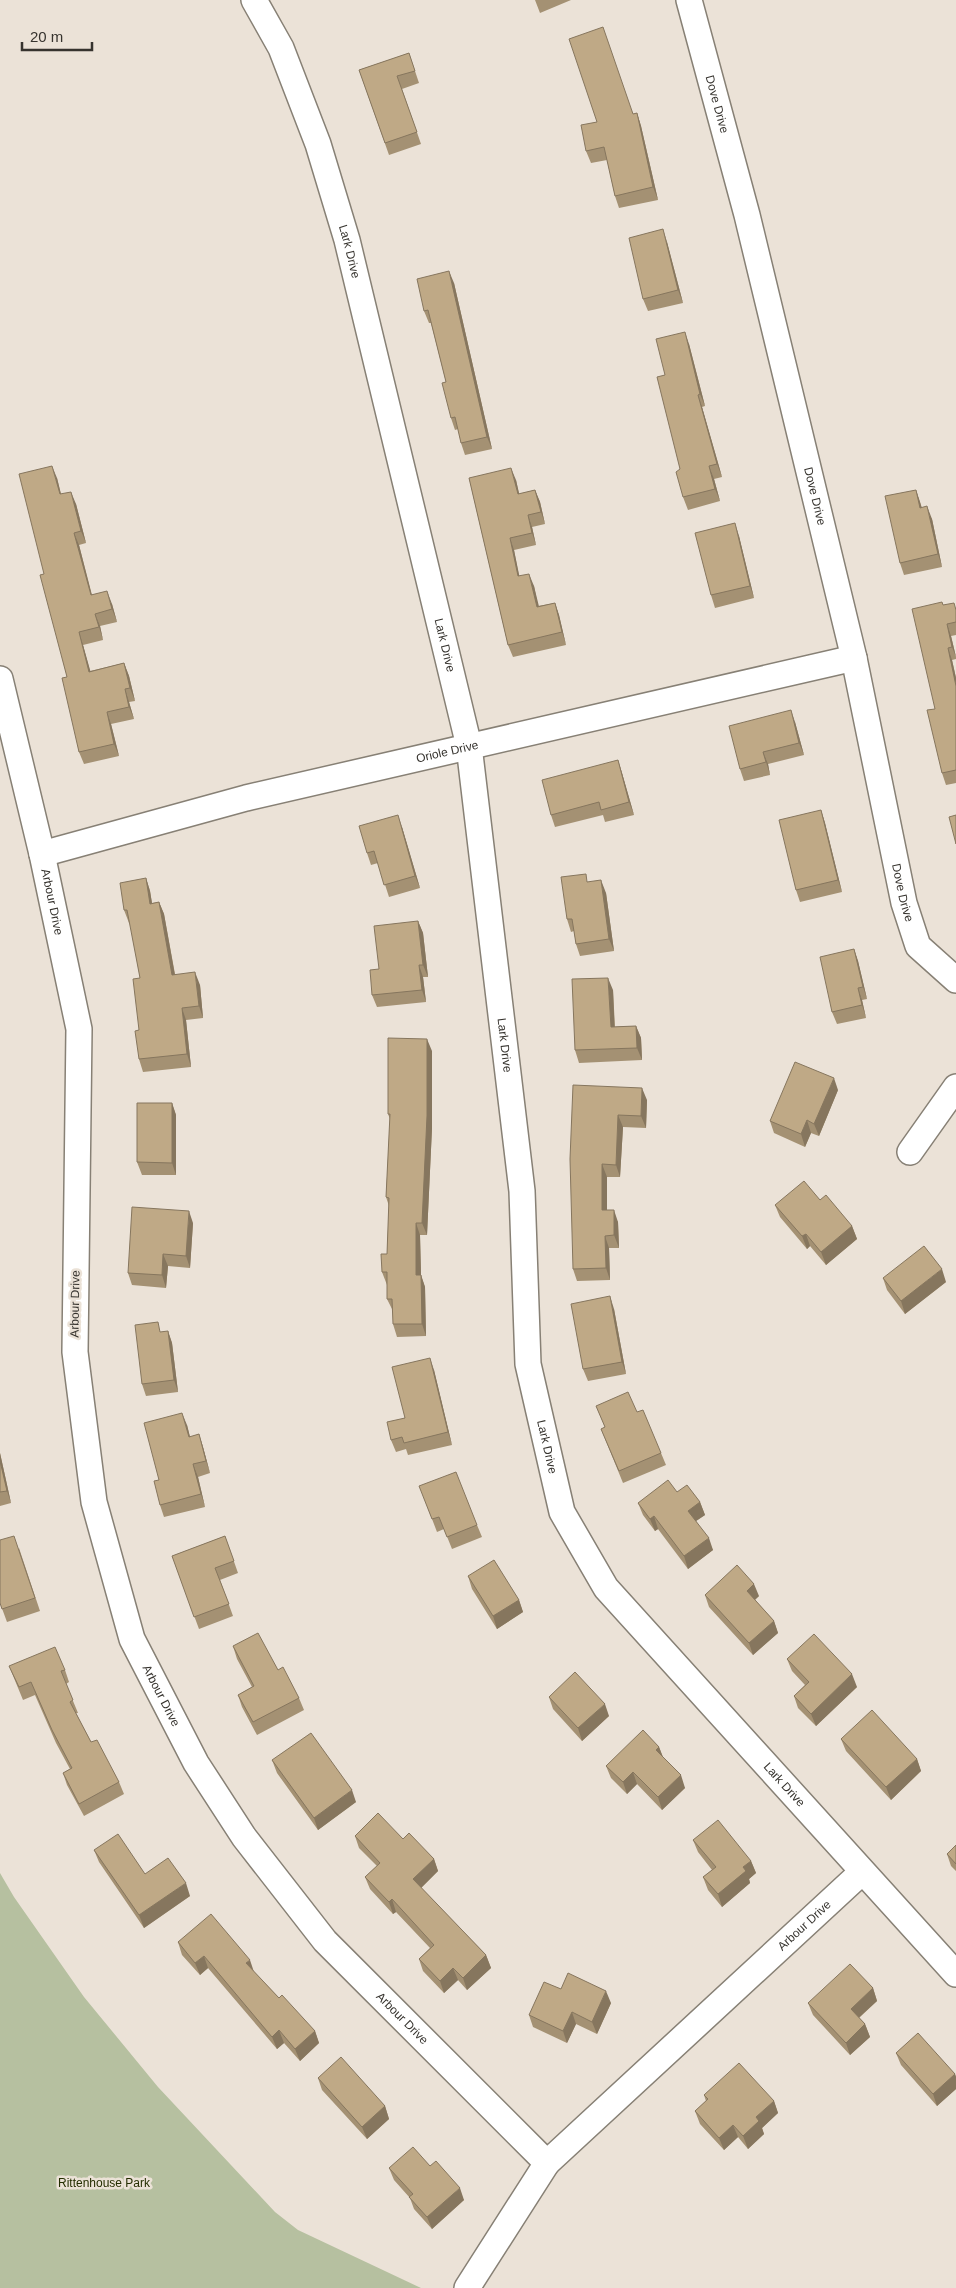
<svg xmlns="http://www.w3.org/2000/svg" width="956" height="2288" font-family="Arial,sans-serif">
<rect width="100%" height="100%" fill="#ebe2d7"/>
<path fill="#b6c0a0" d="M0 1873 14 1897 84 1997 158 2087 275 2212 298 2230 421 2288H0Z"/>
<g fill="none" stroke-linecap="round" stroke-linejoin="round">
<defs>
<g id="minor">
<path id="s1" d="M254 0 281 48 318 144 347 240 469 746 522 1191 528 1364 562 1512 606 1588 956 1974"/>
<path id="s2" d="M689 0 747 215 854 658 904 903 918 946 956 980"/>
<path id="s3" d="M0 679 42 854 79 1029 75 1352 94 1502 132 1639 196 1763 244 1837 325 1941 547 2163 862 1872"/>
<path id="s4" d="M42 854 246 798 854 658"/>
<path d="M910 1152 956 1087"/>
<path d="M467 2288 547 2163"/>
</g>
</defs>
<use href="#minor" stroke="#878075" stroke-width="28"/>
<use href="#minor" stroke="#fff" stroke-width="25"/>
</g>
<path fill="#a49173" d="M535 0H571L540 13Z
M409 53 419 83 402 89 421 144 389 155 359 70Z
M637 113 641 126 658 200 619 208 615 196 607 160 591 163 586 151 633 114Z
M667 242 683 303 648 311 643 299Z
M454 283 492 449 465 455 461 443 458 429 455 430 451 418 446 382 431 323H429L424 311Z
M689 344 705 406 702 407 722 477 714 479 720 501 688 510 683 497 680 469 665 375Z
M57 478 61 494 76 504 86 543 79 545 92 595 112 604 117 622 100 626 103 640 83 645 90 671 124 663 129 676 135 701 129 702 134 719 111 724 119 756 84 764 79 752 67 677 44 574Z
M469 478 516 480 519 494 535 490 540 502 545 524 532 527 536 545 514 550 519 576 534 586 538 606 555 603 559 615 566 645 513 657 508 645Z
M916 490 922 508 932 519 942 567 904 575 900 563Z
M739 536 754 598 715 608 711 595Z
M943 605 956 608V635L951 636 956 657V659L952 660 956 678V783L946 785 942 773 935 709Z
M795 722 804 755 768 764 770 775 744 781 740 769Z
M618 760 622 773 634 815 605 822 603 815 555 827 551 815Z
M821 810 825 823 842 892 800 902 796 890Z
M402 827 420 888 389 897 378 863 371 865 367 853Z
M146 878 150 891 152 903 159 902 164 914 175 974 200 985 203 1018 186 1020 191 1067 143 1072 139 1059 140 978 130 922 129 923 124 910Z
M589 882 606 893 614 951 580 956 576 944 574 931 571 932 567 919Z
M418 921 423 933 428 977H423L426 1002 377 1007 372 995 379 969Z
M854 949 858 961 867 999 862 1000 866 1018 837 1024 832 1012Z
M613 990 615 1027 636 1026 641 1038 642 1060 579 1063 575 1050Z
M432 1051V1128L427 1235H420L421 1275 425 1287 426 1336 397 1337 393 1324V1311L387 1299V1285L382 1272 387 1254 389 1206 386 1197 390 1119 388 1114Z
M573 1085 647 1100 646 1128 623 1127 620 1177H607V1210L618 1222 619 1248H609L610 1280 577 1281 573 1269Z
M838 1090 819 1136 811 1133 805 1147 774 1133 770 1121Z
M172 1103 176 1115V1175H142L137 1162Z
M820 1200 852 1226 857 1239 826 1265 810 1246 807 1249 780 1217 775 1205Z
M193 1223 190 1268 168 1266 166 1288 132 1285 128 1273Z
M883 1278 946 1282 905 1314 887 1290Z
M614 1309 626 1374 588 1381 583 1369Z
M168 1331 172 1343 178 1392 146 1396 142 1384Z
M434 1370 452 1445 408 1455 406 1449 396 1452 391 1440Z
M596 1406 661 1453 666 1465 623 1483 601 1429 605 1427Z
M187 1425 190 1437 199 1434 203 1447 210 1473 198 1477 205 1507 164 1517 160 1505 159 1480Z
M0 1453 11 1503 0 1506Z
M677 1492 700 1502 705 1515 696 1521 713 1550 688 1569 658 1529 655 1531 643 1515 638 1503Z
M424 1498 477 1525 482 1537 452 1549 444 1529 437 1532Z
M225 1536 238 1573 220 1580 233 1616 199 1629 172 1556Z
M19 1548 40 1611 7 1622 0 1603Z
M468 1576 519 1600 523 1612 497 1629 472 1589Z
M705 1595 759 1596 755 1600 774 1621 778 1633 753 1655 709 1607Z
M233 1646 278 1670 299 1698 304 1710 257 1735 242 1707 238 1695 252 1687 237 1659Z
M787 1659 857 1687 816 1726 798 1708 794 1696 805 1685 792 1671Z
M9 1666 65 1670 69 1682 66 1684 78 1713H76L91 1742 119 1782 124 1794 84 1816 67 1785 63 1773 70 1769 56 1743 35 1695 23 1700Z
M549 1697 609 1716 582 1741 553 1709Z
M841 1739 917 1759 921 1771 891 1800 846 1751Z
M659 1747 663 1757 685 1788 662 1810 637 1784 627 1794 611 1778 606 1766Z
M272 1760 356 1802 318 1830 277 1773Z
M355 1836 403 1839 434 1859 438 1871 421 1888 486 1955 491 1968 467 1990 458 1980 444 1993 423 1971 419 1959 430 1948 396 1912 393 1914 370 1889 365 1877 377 1866 359 1848Z
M693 1840 751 1861 756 1873 749 1879 750 1883 722 1907 708 1890 703 1877 712 1870 698 1852Z
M956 1845V1871L951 1866 947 1854Z
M94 1850 145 1874 190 1896 144 1928 99 1862Z
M178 1942 254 1972 279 1998 315 2031 319 2043 300 2061 284 2043 277 2049 208 1968 200 1975 182 1955Z
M873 1988 877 2001 859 2018 865 2024 870 2037 850 2055 813 2015 808 2003Z
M561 1989 611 2003 597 2034 576 2024 567 2043 533 2027 529 2015Z
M896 2053 955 2074 956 2077V2089L937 2106 901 2065Z
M318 2078 385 2106 389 2119 367 2139 322 2090Z
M704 2095 774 2101 778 2113 762 2128 764 2134 748 2149 738 2137 724 2150 700 2124 695 2111 706 2101Z
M430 2166 464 2200 432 2229 414 2209 410 2198 394 2180 389 2168Z"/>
<path fill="#86765e" d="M637 113 641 126 658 200 653 187Z
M663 229 667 242 683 303 678 290Z
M449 271 454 283 492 449 487 437Z
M685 332 689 344 705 406 700 394Z
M698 395 702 407 722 477 717 464Z
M52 466 57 478 64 507 60 494Z
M709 466 714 479 720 501 715 489Z
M511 468 516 480 522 506 518 494Z
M535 490 540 502 545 524 541 512Z
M916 490 920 502 925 520 920 508Z
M71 492 76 504 86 543 81 531Z
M927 506 932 519 942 567 938 554Z
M528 515 532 527 536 545 532 533Z
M735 523 739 536 754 598 750 586Z
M74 533 79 545 95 608 91 595Z
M510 538 514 550 522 589 518 576Z
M529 574 534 586 542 619 537 607Z
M107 591 112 604 117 622 112 609Z
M555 603 559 615 566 645 562 632Z
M95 614 100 626 103 640Z
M947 624 951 636 956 657 952 647Z
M79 632 83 645 94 684 89 672Z
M948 648 952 660 956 678V686Z
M124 663 129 676 135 701 130 688Z
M125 689 129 702 134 719 129 707Z
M791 710 795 722 804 755 799 743Z
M107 712 111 724 119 756 114 744Z
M763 752 768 764 770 775 766 762Z
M618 760 622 773 634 815 629 802Z
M821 810 825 823 842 892 838 880Z
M398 815 402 827 420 888 415 876Z
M146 878 150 891 154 916 150 904Z
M601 880 606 893 614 951 609 939Z
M159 902 164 914 177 987 172 975Z
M418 921 423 933 428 977 423 965Z
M854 949 858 961 867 999 863 987Z
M419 965 423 977 426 1002 422 990Z
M195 972 200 985 203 1018 199 1006Z
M608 978 613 990 615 1039 611 1027Z
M858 988 862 1000 866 1018 862 1005Z
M182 1008 186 1020 191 1067 187 1054Z
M636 1026 641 1038 642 1060 637 1048Z
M427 1039 432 1051V1128L427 1235 422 1223Z
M834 1078 838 1090 819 1136 814 1124Z
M642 1088 647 1100 646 1128 641 1116Z
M172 1103 176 1115V1175L172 1163Z
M618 1115 623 1127 620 1177 616 1165Z
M807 1120 811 1133 805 1147 801 1134Z
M602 1164 607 1177V1223L602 1210Z
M614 1210 618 1222 619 1248 614 1235Z
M189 1211 193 1223 190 1268 186 1256Z
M416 1223 420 1235 421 1275 425 1287 426 1336 422 1324 416 1275Z
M852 1226 857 1239 826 1265 821 1252Z
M806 1234 810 1246 807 1249 802 1236Z
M605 1236 609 1248 610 1280 606 1268Z
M163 1254 168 1266 166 1288 162 1275Z
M942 1269 946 1282 905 1314 901 1301Z
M610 1296 614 1309 626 1374 622 1362Z
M168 1331 172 1343 178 1392 174 1380Z
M430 1358 434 1370 452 1445 448 1432Z
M182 1413 187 1425 193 1449 189 1437Z
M199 1434 203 1447 210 1473 206 1461Z
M0 1453 11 1503 7 1491 0 1461Z
M193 1464 198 1477 205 1507 201 1494Z
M700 1502 705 1515 693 1523 688 1511Z
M654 1516 658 1529 655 1531 650 1519Z
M709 1538 713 1550 688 1569 684 1556Z
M754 1584 759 1596 751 1603 747 1591Z
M519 1600 523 1612 497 1629 493 1616Z
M774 1621 778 1633 753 1655 749 1643Z
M852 1674 857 1687 816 1726 811 1714Z
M605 1704 609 1716 582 1741 578 1728Z
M659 1747 664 1760 656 1750Z
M917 1759 921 1771 891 1800 886 1787Z
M633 1772 637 1784 627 1794 623 1782Z
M681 1775 685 1788 662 1810 658 1797Z
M352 1790 356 1802 318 1830 314 1818Z
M434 1859 438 1871 418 1891 413 1879Z
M751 1861 756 1873 749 1879 750 1883 722 1907 718 1894 743 1867Z
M186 1883 190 1896 144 1928 139 1915Z
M392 1899 396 1912 393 1914 389 1902Z
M486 1955 491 1968 467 1990 463 1978Z
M204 1956 208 1968 200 1975 195 1963Z
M250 1960 254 1972 246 1963Z
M453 1968 458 1980 444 1993 440 1981Z
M873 1988 877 2001 855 2021 851 2009Z
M606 1991 611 2003 597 2034 592 2022Z
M572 2012 576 2024 567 2043 563 2031Z
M865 2024 870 2037 850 2055 846 2043Z
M279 2030 284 2043 277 2049 272 2037Z
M315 2031 319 2043 300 2061 295 2049Z
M955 2074 956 2077V2089L937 2106 933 2094Z
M774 2101 778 2113 762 2128 764 2134 748 2149 743 2136 756 2117Z
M385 2106 389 2119 367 2139 362 2127Z
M733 2125 738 2137 724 2150 719 2138Z
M460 2188 464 2200 432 2229 427 2217Z"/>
<path fill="#bfa986" stroke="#86765e" d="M603 27 633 114 637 113 653 187 615 196 604 147 586 151 581 125 597 122 569 39Z
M409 53 415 71 397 76 417 132 385 143 359 70Z
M663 229 678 290 643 299 629 238Z
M449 271 487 437 461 443 455 417 451 418 442 383 446 382 428 310 424 311 417 279Z
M685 332 700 394 698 395 717 464 709 466 715 489 683 497 676 472 680 469 657 377 665 375 656 339Z
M52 466 60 494 71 492 81 531 74 533 91 595 107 591 112 609 95 614 99 627 79 632 89 672 124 663 130 688 125 689 129 707 107 712 114 744 79 752 62 678 67 677 40 575 44 574 19 474Z
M511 468 518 494 535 490 541 512 528 515 532 533 510 538 518 576 529 574 537 607 555 603 562 632 508 645 469 478Z
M916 490 920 508 927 506 938 554 900 563 885 496Z
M735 523 750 586 711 595 695 533Z
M942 602 943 605 954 603 956 610V622L947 624 952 647 948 648 956 686V770L942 773 927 710 935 709 912 609Z
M791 710 799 743 763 752 766 762 740 769 729 726Z
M618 760 629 802 601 810 599 802 551 815 542 780Z
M821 810 838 880 796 890 779 820Z
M398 815 415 876 384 885 374 851 367 853 359 826Z
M956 815V844L949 817Z
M586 874 587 882 601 880 609 939 576 944 572 919H567L561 877Z
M146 878 150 904 159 902 172 975 195 972 199 1006 182 1008 187 1054 139 1059 135 1031 139 1030 133 979 140 978 127 910H124L120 883Z
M418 921 423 965H419L422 990 372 995 370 970 379 969 374 926Z
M854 949 863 987 858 988 862 1005 832 1012 820 957Z
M608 978 611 1027 636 1026 637 1048 575 1050 572 979Z
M388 1038 427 1039V1116L422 1223H416V1275H421L422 1324H393L392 1299H387V1272H382L381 1254H387L389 1198 386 1197 390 1114H388Z
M795 1062 834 1078 814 1124 807 1120 801 1134 770 1121Z
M573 1085 642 1088 641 1116 618 1115 616 1165 602 1164V1210H614V1235L605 1236 606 1268 573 1269 570 1159Z
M137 1103H172V1163L137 1162Z
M804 1181 820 1200 826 1195 852 1226 821 1252 806 1234 802 1236 775 1205Z
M132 1207 189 1211 186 1256 163 1254 162 1275 128 1273Z
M924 1246 942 1269 901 1301 883 1278Z
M610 1296 622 1362 583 1369 571 1304Z
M158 1322 160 1332 168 1331 174 1380 142 1384 135 1325Z
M430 1358 448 1432 404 1443 402 1437 391 1440 387 1422 405 1418 392 1367Z
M628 1392 637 1412 643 1410 661 1453 619 1471 601 1429 605 1427 596 1406Z
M182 1413 189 1437 199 1434 206 1461 193 1464 201 1494 160 1505 154 1481 159 1480 144 1423Z
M0 1461 7 1491 0 1492Z
M456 1472 477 1525 447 1537 439 1517 432 1519 419 1486Z
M668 1480 677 1492 687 1485 700 1502 688 1511 709 1538 684 1556 654 1516 650 1519 638 1503Z
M14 1536 35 1598 2 1609 0 1603V1540Z
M225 1536 234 1561 215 1568 229 1604 194 1617 172 1556Z
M494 1560 519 1600 493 1616 468 1576Z
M737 1565 754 1584 747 1591 774 1621 749 1643 705 1595Z
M258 1633 278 1670 283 1667 299 1698 253 1722 238 1695 254 1686 233 1646Z
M814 1634 852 1674 811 1714 794 1696 809 1682 787 1659Z
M55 1647 65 1670 61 1671 73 1700 70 1702 91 1742 97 1740 119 1782 79 1804 63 1773 72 1768 52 1730 31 1682 19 1687 9 1666Z
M575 1672 605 1704 578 1728 549 1697Z
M872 1710 917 1759 886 1787 841 1739Z
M643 1730 659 1747 656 1750 681 1775 658 1797 633 1772 623 1782 606 1766Z
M311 1733 352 1790 314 1818 272 1760Z
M378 1813 403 1839 409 1833 434 1859 413 1879 486 1955 463 1978 453 1968 440 1981 419 1959 434 1945 392 1899 389 1902 365 1877 380 1863 355 1836Z
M718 1820 751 1861 743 1867 746 1871 718 1894 703 1877 716 1867 693 1840Z
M118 1834 145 1874 168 1858 186 1883 139 1915 94 1850Z
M956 1845V1864L947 1854Z
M211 1914 250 1960 246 1963 279 1998 282 1995 315 2031 295 2049 279 2030 272 2037 204 1956 195 1963 178 1942Z
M850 1964 873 1988 851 2009 865 2024 846 2043 808 2003Z
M568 1973 606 1991 592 2022 572 2012 563 2031 529 2015 544 1982 561 1989Z
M918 2033 955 2074 933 2094 896 2053Z
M341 2057 385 2106 362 2127 318 2078Z
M739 2063 774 2101 756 2117 759 2121 743 2136 733 2125 719 2138 695 2111 708 2099 704 2095Z
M413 2147 430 2166 436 2161 460 2188 427 2217 409 2197 413 2194 389 2168Z"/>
<g text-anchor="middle" stroke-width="5" stroke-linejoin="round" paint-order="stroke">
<g font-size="12" fill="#36332e" stroke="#ebe2d7">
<text dy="4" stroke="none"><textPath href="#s2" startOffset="108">Dove Drive</textPath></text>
<text dy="4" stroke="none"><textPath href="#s1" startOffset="270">Lark Drive</textPath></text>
<text dy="4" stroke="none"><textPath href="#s2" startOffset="512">Dove Drive</textPath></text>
<text dy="4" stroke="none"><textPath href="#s1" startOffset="675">Lark Drive</textPath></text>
<text dy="4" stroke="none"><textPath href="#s4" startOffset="418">Oriole Drive</textPath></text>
<text dy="4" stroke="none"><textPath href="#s2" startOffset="918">Dove Drive</textPath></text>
<text dy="4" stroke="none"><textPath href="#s3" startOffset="229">Arbour Drive</textPath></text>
<text dy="4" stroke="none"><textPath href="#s1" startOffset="1080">Lark Drive</textPath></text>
<text transform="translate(75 1304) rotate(-89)" y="4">Arbour Drive</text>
<text dy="4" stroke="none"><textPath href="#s1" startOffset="1485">Lark Drive</textPath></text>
<text dy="4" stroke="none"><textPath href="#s3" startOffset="1039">Arbour Drive</textPath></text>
<text dy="4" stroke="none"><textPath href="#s1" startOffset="1905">Lark Drive</textPath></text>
<text dy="4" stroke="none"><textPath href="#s3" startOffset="1999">Arbour Drive</textPath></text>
<text dy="4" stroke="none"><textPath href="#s3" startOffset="1444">Arbour Drive</textPath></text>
</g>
<g font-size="12" fill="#242e01" stroke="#ebe2d7">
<text x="104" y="2187">Rittenhouse Park</text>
</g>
</g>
<path d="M22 42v8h70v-8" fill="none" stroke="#36332e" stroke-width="2.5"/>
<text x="30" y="42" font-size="15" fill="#36332e" stroke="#ebe2d7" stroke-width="4" paint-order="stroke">20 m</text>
</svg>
